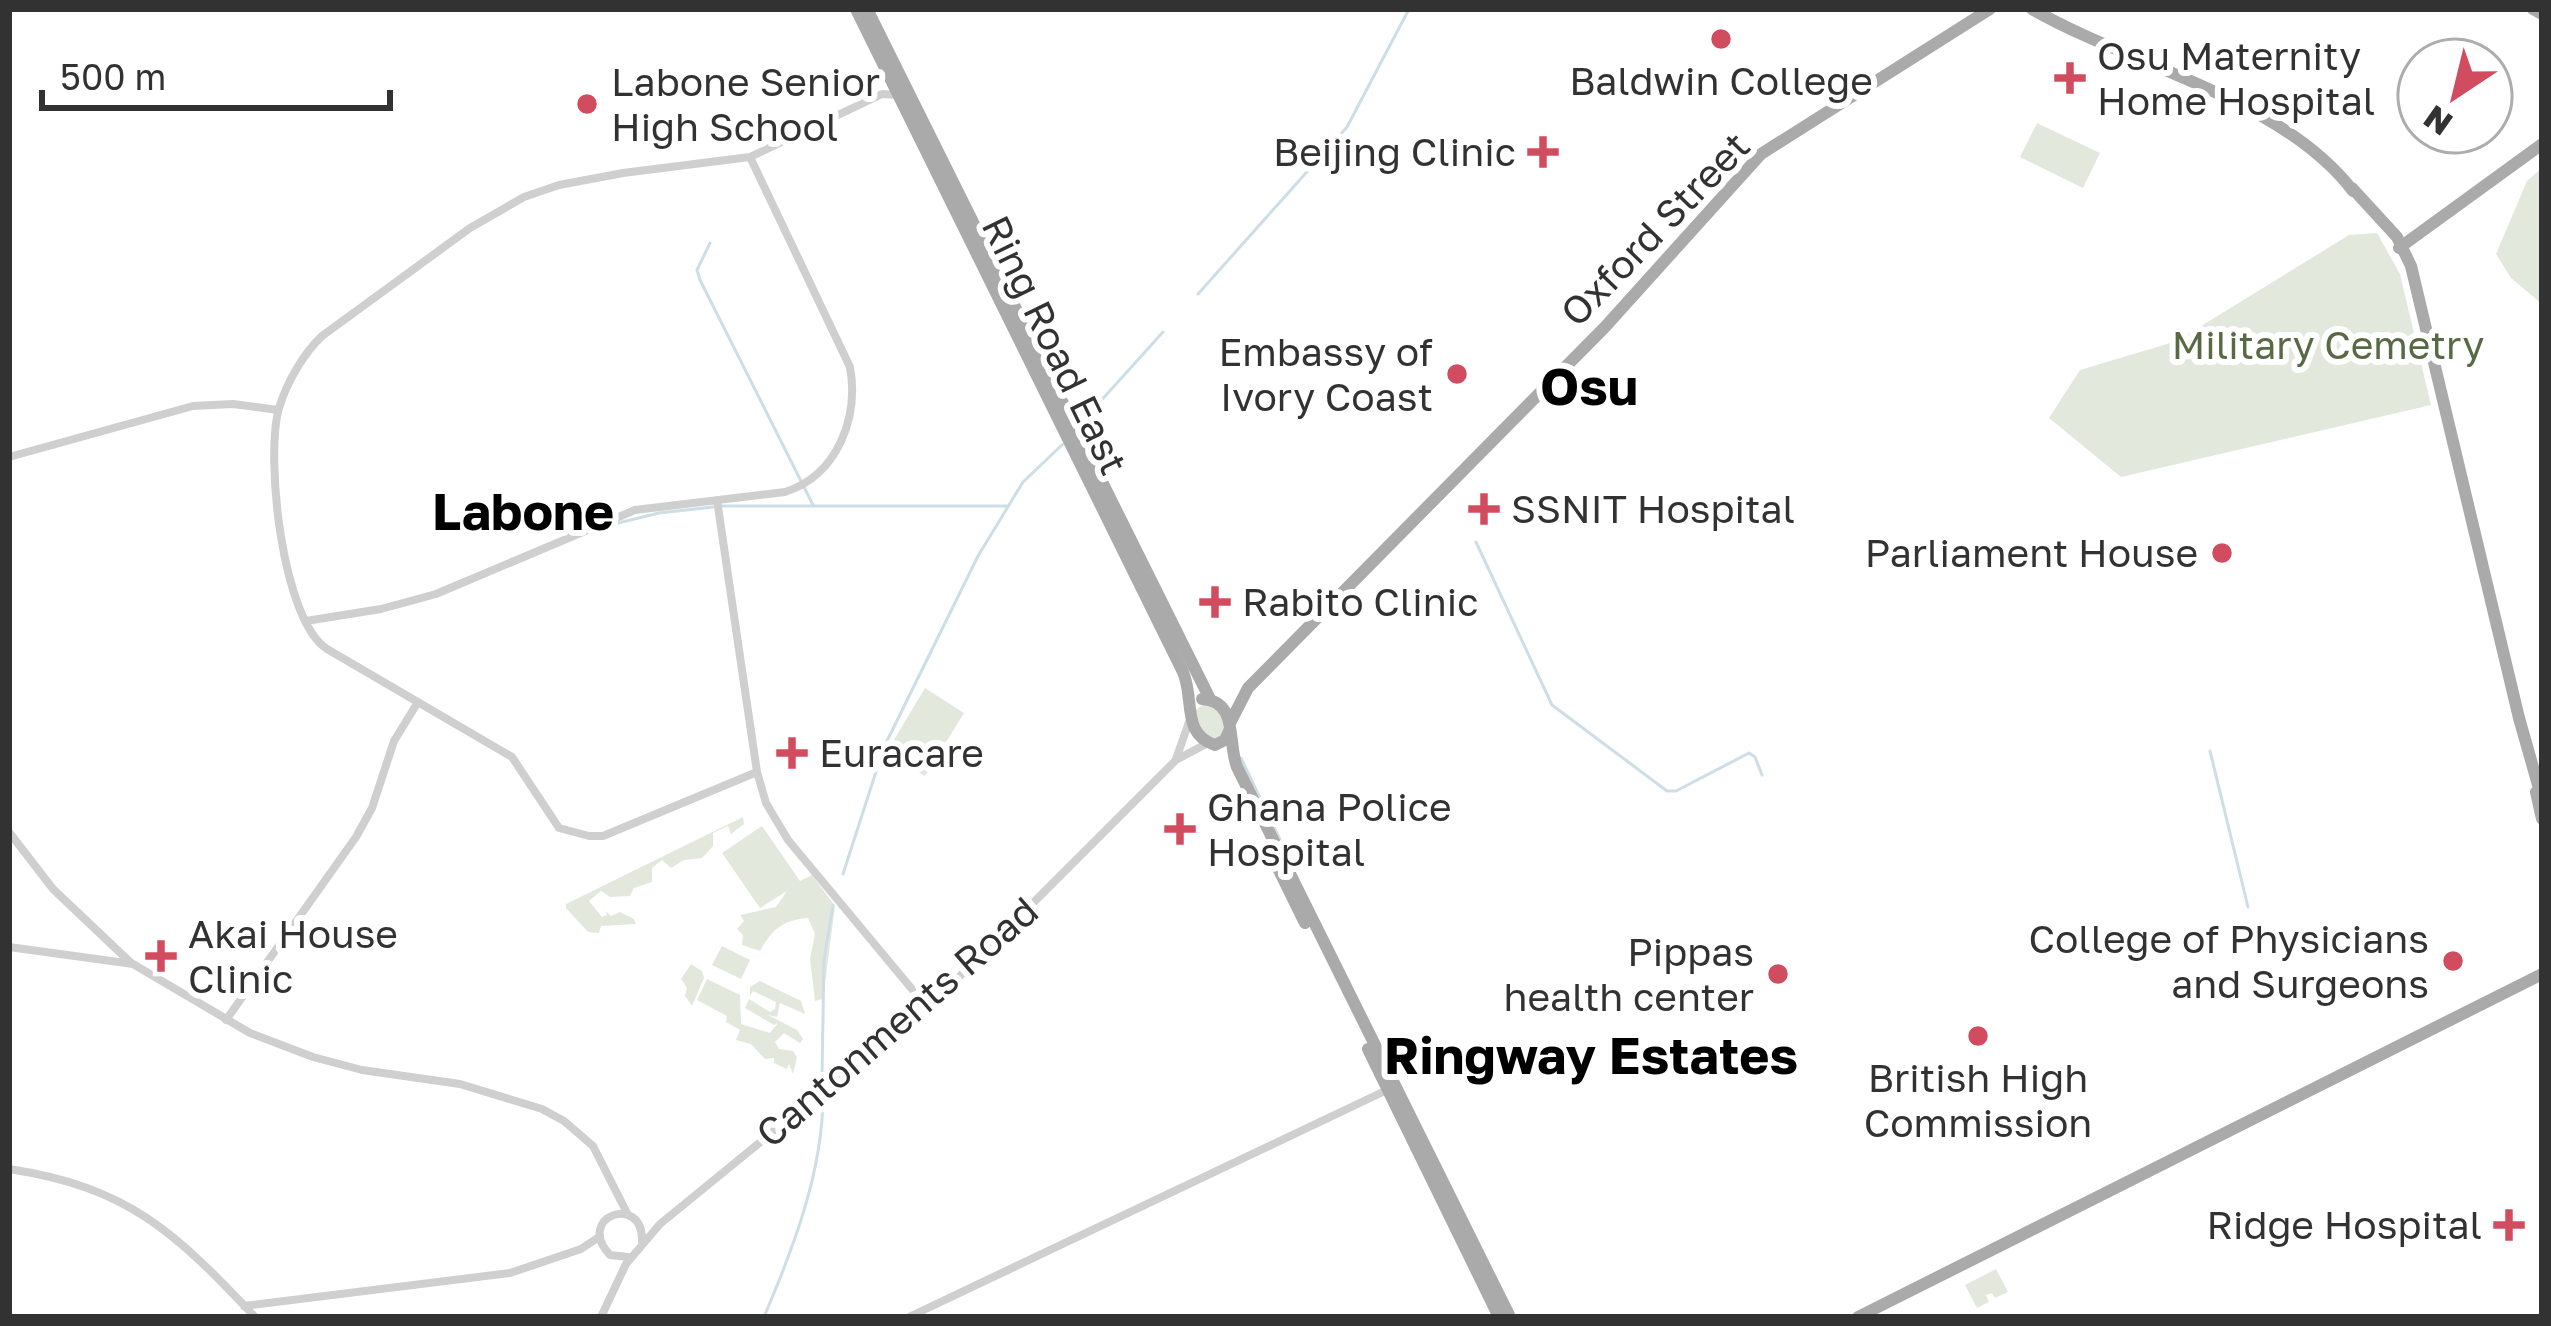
<svg xmlns="http://www.w3.org/2000/svg" width="2551" height="1326" font-family="'Golos Text',sans-serif">
<rect width="100%" height="100%" fill="#fff"/>
<path fill="#e3e8dd" d="M2037 123 2100 153 2083 188 2020 157Z
M2542 168V304L2511 278 2496 254 2527 181Z
M2377 233 2400 274 2431 405 2121 477 2049 418 2080 370 2177 341 2349 235Z
M925 688 964 713 925 776 886 753Z
M1206 702 1220 710 1226 727 1218 741 1202 736 1195 711Z
M743 817 744 824 731 834 728 826 713 833V846L702 858 684 860 671 868 662 860 652 868V882L634 888 630 896 610 897 601 891 589 901 602 917 607 915 606 911 611 916 620 912 634 919 636 924 601 926 599 933 588 932 566 908V904Z
M762 826 800 881 812 875 835 906 823 999 815 1001 810 959 815 934 808 918C783 920 772 929 760 951L742 945 743 935 737 929 744 921 740 915 776 907 787 891 760 908 722 853Z
M722 946 750 960 741 979 712 965Z
M691 964 702 971 704 978 692 1006 685 996 687 988 681 979Z
M707 979 740 995 741 1024 770 1033 778 1023 774 1025 745 1008 749 999 770 1012 775 1009 776 1002 753 991 750 996V987L760 981 801 1001 805 1014 780 1003 777 1017 768 1015 797 1030 803 1039 800 1043 784 1033 775 1042 779 1049 793 1051 797 1057 793 1074 789 1064 787 1069 774 1063V1058L765 1059 751 1044 736 1040 740 1030 726 1022 727 1016 697 1000Z
M1996 1269 2008 1292 1995 1298 1992 1293 1986 1295 1989 1302 1977 1308 1965 1285Z"/>
<g fill="none" stroke-linecap="round" stroke-linejoin="round">
<path stroke="#cddee6" stroke-width="3" d="M710 243 697 270 700 280 813 505
M1198 294 1347 127 1409 9
M1080 424 1163 332
M1084 432 1098 461
M722 506H1007
M610 525 659 513 713 507
M1476 542 1552 705 1667 791H1676L1749 753 1755 757 1762 775
M2210 751 2248 907
M1241 758 1294 869
M843 874 884 747 978 556 1023 482 1063 444
M822 1077 824 959 833 905
M764 1317C793 1249 823 1171 823 1096"/>
<path stroke="#cfcfcf" stroke-width="8" d="M9 457 193 406 233 404 278 410
M717 500 757 772 766 803 788 840 926 1006
M306 621 381 609 436 594 635 510 785 492C838 475 859 417 850 367L750 157
M1176 759 1189 722
M757 772 603 836H589L559 828 512 757 327 649C282 620 265 457 279 408 287 382 303 354 322 336L470 228 524 197 559 185 623 173 750 157 882 94 898 95
M9 832 53 889 130 962
M9 947 133 964 250 1033 313 1057 362 1070 460 1084 542 1109 564 1121 593 1146 628 1215
M226 1020 356 837 372 808 394 741 418 702
M9 1169C128 1187 175 1232 255 1317
M628 1257 610 1255C574 1217 643 1192 642 1241
M244 1306 510 1273 581 1249 599 1237
M601 1317 626 1264 660 1224 944 992 1176 760 1206 744
M909 1317 1387 1090"/>
<path stroke="#aaa" stroke-width="12" d="M856 9 1183 672C1195 700 1181 734 1215 745L1225 740 1230 729
M867 9 1210 699
M2032 9C2131 66 2282 98 2353 191
M2533 9 2542 14
M2352 188 2397 237 2411 266 2519 718 2542 799
M2399 248 2542 144
M1202 699C1239 701 1227 742 1237 767L1510 1317
M1230 723 1248 688 1605 327 1761 154 1990 9
M2536 792 2542 819
M1277 866 1305 923
M1368 1049 1499 1317
M1858 1317 2542 974"/>
</g>
<g fill="#d24c60" stroke="#fff" stroke-width="4.5">
<circle cx="1721" cy="39" r="12"/>
<path d="M2064 60h12v12h12v12h-12v12h-12v-12h-12v-12h12z"/>
<circle cx="587" cy="104" r="12"/>
<path d="M1537 134h12v12h12v12h-12v12h-12v-12h-12v-12h12z"/>
<circle cx="1457" cy="374" r="12"/>
<path d="M1478 491h12v12h12v12h-12v12h-12v-12h-12v-12h12z"/>
<circle cx="2222" cy="553" r="12"/>
<path d="M1209 584h12v12h12v12h-12v12h-12v-12h-12v-12h12z"/>
<path d="M786 735h12v12h12v12h-12v12h-12v-12h-12v-12h12z"/>
<path d="M1174 811h12v12h12v12h-12v12h-12v-12h-12v-12h12z"/>
<path d="M155 938h12v12h12v12h-12v12h-12v-12h-12v-12h12z"/>
<circle cx="2453" cy="961" r="12"/>
<circle cx="1778" cy="974" r="12"/>
<circle cx="1978" cy="1036" r="12"/>
<path d="M2503 1207h12v12h12v12h-12v12h-12v-12h-12v-12h12z"/>
</g>
<g text-anchor="middle" stroke-width="12" stroke-linejoin="round" paint-order="stroke">
<g font-size="39" fill="#323232" stroke="#fff" text-anchor="start">
<text x="2097" y="70">Osu Maternity<tspan x="2097" dy="45">Home Hospital</tspan></text>
<text x="1721" y="95" text-anchor="middle">Baldwin College</text>
<text x="611" y="96">Labone Senior<tspan x="611" dy="45">High School</tspan></text>
<text x="1516" y="166" text-anchor="end">Beijing Clinic</text>
<text x="1433" y="366" text-anchor="end">Embassy of<tspan x="1433" dy="45">Ivory Coast</tspan></text>
<text x="1511" y="523">SSNIT Hospital</text>
<text x="2198" y="567" text-anchor="end">Parliament House</text>
<text x="1242" y="616">Rabito Clinic</text>
<text x="819" y="767">Euracare</text>
<text x="1207" y="821">Ghana Police<tspan x="1207" dy="45">Hospital</tspan></text>
<text x="188" y="948">Akai House<tspan x="188" dy="45">Clinic</tspan></text>
<text x="2429" y="953" text-anchor="end">College of Physicians<tspan x="2429" dy="45">and Surgeons</tspan></text>
<text x="1754" y="966" text-anchor="end">Pippas<tspan x="1754" dy="45">health center</tspan></text>
<text x="1978" y="1092" text-anchor="middle">British High<tspan x="1978" dy="45">Commission</tspan></text>
<text x="2482" y="1239" text-anchor="end">Ridge Hospital</text>
</g>
<g font-size="39" fill="#323232" stroke="#fff">
<text transform="translate(1655 229) rotate(-46)" y="14">Oxford Street</text>
<text transform="translate(1055 345) rotate(64)" y="14">Ring Road East</text>
<text transform="translate(897 1022) rotate(-41)" y="14">Cantonments Road</text>
</g>
<g font-size="39" fill="#586a44" stroke="#fff">
<text x="2328" y="359">Military Cemetry</text>
</g>
<g font-size="51" font-weight="bold" fill="#000" stroke="#fff">
<text x="1589" y="405">Osu</text>
<text x="523" y="530">Labone</text>
<text x="1591" y="1074">Ringway Estates</text>
</g>
</g>
<rect width="2551" height="1326" fill="none" stroke="#323232" stroke-width="24"/>
<g transform="translate(2455 96) rotate(215)"><circle r="57" fill="#ffffff" stroke="#adadad" stroke-width="3"/>
<path d="M0-9L21 45L0 30L-21 45Z" fill="#d24c60"/>
<text y="-18" font-size="33" font-weight="bold" text-anchor="middle" fill="#323232">N</text>
</g>
<path d="M42 90v18h348v-18" fill="none" stroke="#323232" stroke-width="6"/>
<text x="60" y="90" font-size="36" fill="#323232" stroke="#ffffff" stroke-width="9" paint-order="stroke">500 m</text>
</svg>
